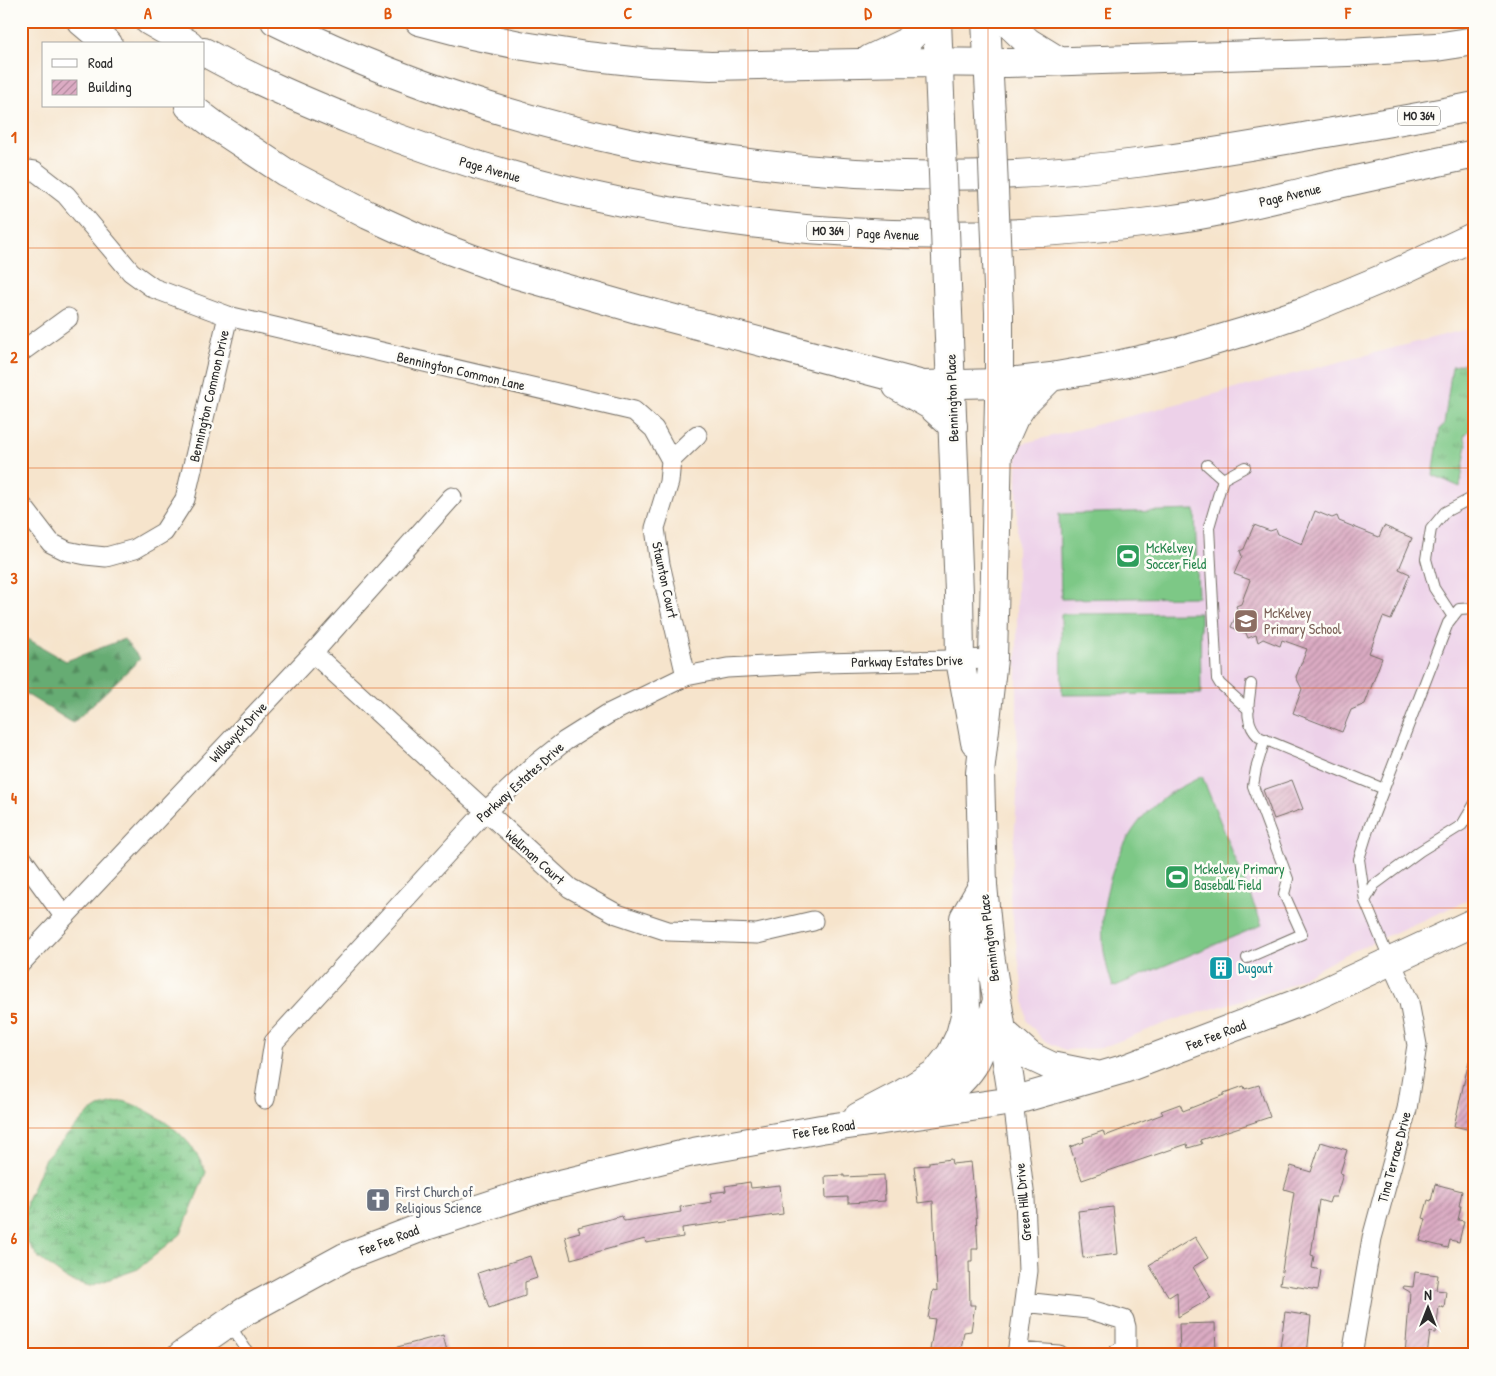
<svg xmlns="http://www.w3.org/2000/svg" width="1496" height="1376" font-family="'Patrick Hand',sans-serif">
<defs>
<pattern id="grass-tufts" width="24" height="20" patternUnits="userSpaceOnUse" patternTransform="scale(1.25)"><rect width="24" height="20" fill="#7dc886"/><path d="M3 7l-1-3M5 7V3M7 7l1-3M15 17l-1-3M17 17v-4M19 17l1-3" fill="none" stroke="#67a36e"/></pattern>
<pattern id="forest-firs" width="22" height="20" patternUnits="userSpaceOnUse" patternTransform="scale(1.25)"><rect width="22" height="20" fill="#66ac73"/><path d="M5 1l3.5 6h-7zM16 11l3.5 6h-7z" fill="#548c5f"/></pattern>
<pattern id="wetland-marsh" width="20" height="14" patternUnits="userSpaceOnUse" patternTransform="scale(1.25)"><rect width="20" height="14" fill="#7dc886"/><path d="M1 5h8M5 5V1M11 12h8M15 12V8" fill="none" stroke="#67a36e"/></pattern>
<pattern id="building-hatch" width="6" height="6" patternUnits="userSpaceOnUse" patternTransform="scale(1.25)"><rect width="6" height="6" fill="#dbabc3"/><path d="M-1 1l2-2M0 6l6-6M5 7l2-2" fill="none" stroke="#b28b9f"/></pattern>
</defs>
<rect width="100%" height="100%" fill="#fdfcf7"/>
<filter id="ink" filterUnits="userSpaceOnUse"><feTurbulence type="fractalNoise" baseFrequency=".02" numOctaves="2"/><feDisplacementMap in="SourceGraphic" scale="10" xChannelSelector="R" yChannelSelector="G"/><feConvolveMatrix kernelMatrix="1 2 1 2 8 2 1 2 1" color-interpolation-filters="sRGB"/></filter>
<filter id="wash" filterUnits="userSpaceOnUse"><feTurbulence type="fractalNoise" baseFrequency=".0096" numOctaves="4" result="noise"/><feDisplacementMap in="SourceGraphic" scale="20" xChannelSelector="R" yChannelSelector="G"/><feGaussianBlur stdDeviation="1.12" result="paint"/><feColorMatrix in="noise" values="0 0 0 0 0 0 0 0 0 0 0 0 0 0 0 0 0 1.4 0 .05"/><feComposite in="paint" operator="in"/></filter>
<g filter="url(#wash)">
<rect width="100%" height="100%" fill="#f6e4cc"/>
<path fill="#edd1e9" d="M1475 327V897L1342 956 1283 988 1171 1021 1101 1048 1065 1050 1043 1040 1027 1021 1010 897 1017 798V445Z"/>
<path fill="url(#grass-tufts)" stroke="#547a58" d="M1475 362V407L1471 429 1464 436 1467 444 1460 487 1433 475 1440 428 1444 425 1452 366Z"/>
<path fill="url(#forest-firs)" stroke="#486c4f" d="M21 635 66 661 124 639 140 659 73 723 21 691Z"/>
<path fill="url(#wetland-marsh)" stroke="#547a58" d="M123 1101C142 1106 172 1124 185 1139 194 1148 200 1160 206 1172L181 1234 138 1269 90 1286 68 1280 39 1258 27 1242 24 1224 27 1201 45 1158 88 1114 99 1107Z"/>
<path fill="#7dc886" stroke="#547a58" d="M1195 510 1198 597 1061 599 1059 514Z
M1200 613 1201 694 1062 695 1061 614Z
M1202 776 1262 925 1113 987C1108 972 1104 957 1103 942 1099 893 1120 833 1159 801 1171 791 1188 784 1202 776Z"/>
<g id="blocks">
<path fill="url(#building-hatch)" d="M1315 511 1332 518 1337 516 1339 521 1379 537 1384 526 1412 538 1399 569 1410 574 1391 620 1383 617 1369 653 1382 658 1365 704 1351 710 1342 732 1293 713 1302 689 1296 677 1307 649 1282 640 1280 646 1263 639 1258 642 1256 635 1248 638 1246 633 1231 627 1238 611 1236 606 1241 604 1250 580 1234 574 1242 556 1240 551 1244 549 1254 525 1270 531 1276 529 1278 534 1302 544Z
M1292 780 1303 809 1274 819 1263 790Z
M1469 1061H1475V1131L1454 1126Z
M1259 1085 1270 1117 1200 1140 1202 1144 1188 1148 1187 1144 1082 1180 1070 1147 1084 1142 1083 1138 1103 1131 1105 1136 1163 1114 1161 1111 1180 1104 1183 1111 1224 1095V1093L1244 1086 1245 1089Z
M1321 1142 1347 1150 1340 1173 1343 1174 1336 1197H1331L1329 1203 1319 1200 1311 1255 1314 1256 1312 1268 1321 1270 1318 1290 1280 1284 1294 1192 1284 1189 1291 1166 1311 1172Z
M951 1159 952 1164 971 1162 976 1212 978 1249H972V1262H969L970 1305H975L971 1331 964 1332 960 1355 930 1350 935 1319 928 1318 933 1290 937 1291 933 1201 918 1203 914 1166 929 1165V1162Z
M844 1175V1177L884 1175 885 1201 848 1203V1197L826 1198 825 1176Z
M750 1182 751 1188 780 1185 783 1214 682 1228 683 1237 646 1243 645 1239 571 1259 565 1236 580 1232 578 1227 622 1216 624 1221 681 1212 680 1207 712 1202 710 1193 726 1191 725 1186Z
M1435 1184 1462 1191 1459 1206H1461L1458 1220 1464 1221 1459 1242 1450 1240 1448 1248 1420 1241 1426 1219 1423 1218 1428 1200 1431 1201Z
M1113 1207 1118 1254 1083 1258 1078 1211Z
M1195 1237 1208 1258 1193 1267 1211 1298 1178 1317 1177 1292 1169 1297 1149 1265Z
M530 1256 537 1278 525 1282V1296L489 1308 478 1273Z
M1415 1272 1438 1275 1436 1290 1446 1291 1444 1308 1439 1306 1436 1333 1430 1332 1427 1355H1405L1410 1292 1403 1288 1404 1286 1413 1287Z
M1285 1312 1311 1316 1307 1355H1279Z
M1215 1323 1216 1355H1180L1179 1324Z
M443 1335 448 1355H387L386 1350Z"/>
</g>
</g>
<g filter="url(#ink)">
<use href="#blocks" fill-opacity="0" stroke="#726c63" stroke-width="1"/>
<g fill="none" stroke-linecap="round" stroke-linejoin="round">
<defs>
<path id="lane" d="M1207 465 1223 479
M1245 467 1223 479 1209 527 1217 679 1220 684 1249 710
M1453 617 1434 588 1426 559 1431 529 1445 512 1470 499H1475
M1251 684C1249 704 1243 722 1259 737L1384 789
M1365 901 1374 885 1420 851 1462 825 1475 803
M1247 958 1302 934 1284 894 1288 879 1253 786 1256 769 1265 739
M1390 961 1365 901 1359 859 1368 830 1448 623 1459 609 1475 608
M229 1324 250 1355"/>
<path id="street" d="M21 169 35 171 66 195 131 272 153 288 228 316 185 499 164 532 135 549 106 557 86 555 67 551 51 543 21 504
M228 316 634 411 654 429 671 460
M21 352 68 318
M313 653 570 888 617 914 668 931 757 934 813 921
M686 676 660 564 655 528 669 482 671 460 697 435
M21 857 64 916
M21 963 313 653 452 497
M265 1099 274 1042 485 812 536 764 565 741 608 714 686 676 727 668 823 663 993 659
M1013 1101 1025 1199 1028 1271 1017 1355
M1024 1302 1088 1309 1124 1320 1126 1327V1348L1116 1355
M1017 1352 1059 1355
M1352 1355 1372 1238 1407 1109 1417 1045 1409 1002 1391 962"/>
<path id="secondary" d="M937 21 941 118
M986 21 991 115
M999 312V400L993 659 980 773 983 885 989 948 1013 1101
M948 313 959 592 960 660 975 742
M1003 1032 1030 1056 1051 1066 1096 1075
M923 1114C939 1101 962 1083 973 1066 984 1047 989 1025 996 1004
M858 1117 902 1094 936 1073 951 1054 960 1035 966 1012 964 918 983 885
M182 1355 244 1312 345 1257 420 1228 539 1189 693 1152 821 1129 1013 1101 1124 1069 1311 998 1475 922"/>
<path id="highway" d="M81 21 108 44
M149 21 189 44
M275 21C496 131 746 182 992 175 1093 172 1193 156 1292 139 1353 128 1414 119 1475 106
M419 21 472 35 524 46 586 56 650 63 711 66 912 62 1007 63 1348 52 1436 47 1475 41
M1006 21 1028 42 1059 61
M204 52C252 79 302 100 353 121 611 225 890 257 1166 220 1214 214 1261 202 1308 191 1363 178 1419 166 1475 154
M870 59 906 42 926 21
M189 106 217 127 285 172 368 215 425 241 508 272 637 309 923 385 999 383 1051 377 1108 367 1180 351 1244 332 1305 311 1396 273 1475 236
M897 386 930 405 953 426
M998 454 1014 418 1023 405 1051 377"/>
</defs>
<use href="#lane" stroke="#726c63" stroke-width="12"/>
<use href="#street" stroke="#726c63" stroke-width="21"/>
<use href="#secondary" stroke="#726c63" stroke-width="30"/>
<use href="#highway" stroke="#726c63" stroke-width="30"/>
<use href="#lane" stroke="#fff" stroke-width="10"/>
<use href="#street" stroke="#fff" stroke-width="19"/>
<use href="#secondary" stroke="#fff" stroke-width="28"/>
<use href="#highway" stroke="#fff" stroke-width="28"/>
<defs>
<path id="secondary-bridge" d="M991 115 999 312
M941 118 948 313"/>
</defs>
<use href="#secondary-bridge" stroke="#726c63" stroke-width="30" stroke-linecap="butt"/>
<use href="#secondary-bridge" stroke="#fff" stroke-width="28"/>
</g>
</g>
<path fill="none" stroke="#df570e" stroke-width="1" stroke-opacity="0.55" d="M268 21V1355M508 21V1355M748 21V1355M988 21V1355M1228 21V1355M21 248H1475M21 468H1475M21 688H1475M21 908H1475M21 1128H1475"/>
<defs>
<symbol id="stadium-square" viewBox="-11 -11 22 22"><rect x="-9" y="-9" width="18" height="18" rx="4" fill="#2e9e5b" stroke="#fdfcf7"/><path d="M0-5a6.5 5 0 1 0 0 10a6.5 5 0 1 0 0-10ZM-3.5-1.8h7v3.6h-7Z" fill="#fff"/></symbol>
<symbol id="school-square" viewBox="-11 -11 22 22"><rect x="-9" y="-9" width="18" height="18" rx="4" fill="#8d6e63" stroke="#fdfcf7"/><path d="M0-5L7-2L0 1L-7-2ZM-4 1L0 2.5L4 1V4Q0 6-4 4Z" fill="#fff"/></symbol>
<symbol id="building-square" viewBox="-11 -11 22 22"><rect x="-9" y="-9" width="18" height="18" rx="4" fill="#0f9aa8" stroke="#fdfcf7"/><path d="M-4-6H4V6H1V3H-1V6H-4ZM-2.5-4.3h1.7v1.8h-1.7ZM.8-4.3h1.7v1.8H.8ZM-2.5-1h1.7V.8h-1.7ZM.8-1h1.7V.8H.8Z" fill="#fff"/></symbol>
<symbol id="church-square" viewBox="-11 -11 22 22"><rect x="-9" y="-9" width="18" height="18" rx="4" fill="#6b7280" stroke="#fdfcf7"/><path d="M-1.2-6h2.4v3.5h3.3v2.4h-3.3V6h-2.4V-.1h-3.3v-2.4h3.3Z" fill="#fff"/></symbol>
</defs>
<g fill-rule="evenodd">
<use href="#stadium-square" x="1114" y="542" width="28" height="28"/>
<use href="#school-square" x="1232" y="607" width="28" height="28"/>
<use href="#stadium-square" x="1163" y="863" width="28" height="28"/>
<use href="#building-square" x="1207" y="954" width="28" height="28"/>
<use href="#church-square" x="364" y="1186" width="28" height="28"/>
</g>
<g text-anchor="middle" stroke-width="5" stroke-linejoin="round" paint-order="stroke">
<g fill="#fdfcf7" stroke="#6a6a68" stroke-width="1">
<rect x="1398" y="106.5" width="42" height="19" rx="4"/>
<rect x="807" y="221.5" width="42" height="19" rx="4"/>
</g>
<g font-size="12" font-weight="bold" fill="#2b2b2b">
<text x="1419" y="120">MO 364</text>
<text x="828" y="235">MO 364</text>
</g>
<g font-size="14" fill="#2b2b2b" stroke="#fdfcf7">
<text transform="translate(490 169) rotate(16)" y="5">Page Avenue</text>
<text transform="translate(1290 195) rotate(-13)" y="5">Page Avenue</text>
<text transform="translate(888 234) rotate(2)" y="5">Page Avenue</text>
<text transform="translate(461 371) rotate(13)" y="5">Bennington Common Lane</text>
<text transform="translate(209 396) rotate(-77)" y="5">Bennington Common Drive</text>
<text transform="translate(952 398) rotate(-92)" y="5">Bennington Place</text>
<text transform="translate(665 580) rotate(78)" y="5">Staunton Court</text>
<text transform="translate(907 661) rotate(-1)" y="5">Parkway Estates Drive</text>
<text transform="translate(238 732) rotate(-47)" y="5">Willowyck Drive</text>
<text transform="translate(520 782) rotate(-42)" y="5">Parkway Estates Drive</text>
<text transform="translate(535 857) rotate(42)" y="5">Wellman Court</text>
<text transform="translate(989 938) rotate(-97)" y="5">Bennington Place</text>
<text transform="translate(1216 1035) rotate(-21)" y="5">Fee Fee Road</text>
<text transform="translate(824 1129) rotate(-9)" y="5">Fee Fee Road</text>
<text transform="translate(1394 1157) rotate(-75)" y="5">Tina Terrace Drive</text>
<text transform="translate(1023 1202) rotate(-95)" y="5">Green Hill Drive</text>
<text transform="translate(389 1240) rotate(-21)" y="5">Fee Fee Road</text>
</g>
<g font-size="14" fill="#27864d" stroke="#fdfcf7" text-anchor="start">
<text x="1146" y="553">McKelvey<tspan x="1146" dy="16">Soccer Field</tspan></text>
<text x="1194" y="874">Mckelvey Primary<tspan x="1194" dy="16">Baseball Field</tspan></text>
</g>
<g font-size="14" fill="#785e54" stroke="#fdfcf7" text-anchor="start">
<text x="1264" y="618">McKelvey<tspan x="1264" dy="16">Primary School</tspan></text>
</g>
<g font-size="14" fill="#0d838f" stroke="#fdfcf7" text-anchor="start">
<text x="1238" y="973">Dugout</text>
</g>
<g font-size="14" fill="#5b616d" stroke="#fdfcf7" text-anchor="start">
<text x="396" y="1197">First Church of<tspan x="396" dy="16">Religious Science</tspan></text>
</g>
</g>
<rect width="1496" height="1376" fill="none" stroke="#fdfcf7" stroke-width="55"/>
<rect x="42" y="42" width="162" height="65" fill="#fdfcf7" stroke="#a9a8a5"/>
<rect x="52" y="59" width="25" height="8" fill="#ffffff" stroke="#a9a8a5"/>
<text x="88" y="68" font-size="15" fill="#2b2b2b">Road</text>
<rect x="52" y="80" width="25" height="15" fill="url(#building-hatch)" stroke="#a9a8a5"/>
<text x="88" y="92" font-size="15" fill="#2b2b2b">Building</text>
<g transform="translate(1428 1308)" stroke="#fdfcf7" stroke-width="4" paint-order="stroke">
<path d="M0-4L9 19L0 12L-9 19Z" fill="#2b2b2b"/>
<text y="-8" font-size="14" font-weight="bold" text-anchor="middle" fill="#2b2b2b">N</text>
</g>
<rect x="28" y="28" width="1440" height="1320" fill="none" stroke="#df570e" stroke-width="2"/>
<g font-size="16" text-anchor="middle" font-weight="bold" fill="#df570e">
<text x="148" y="19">A</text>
<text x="388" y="19">B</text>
<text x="628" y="19">C</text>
<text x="868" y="19">D</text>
<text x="1108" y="19">E</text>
<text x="1348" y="19">F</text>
<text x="14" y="143">1</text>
<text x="14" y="363">2</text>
<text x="14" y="584">3</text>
<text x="14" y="804">4</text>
<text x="14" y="1024">5</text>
<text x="14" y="1244">6</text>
</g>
</svg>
